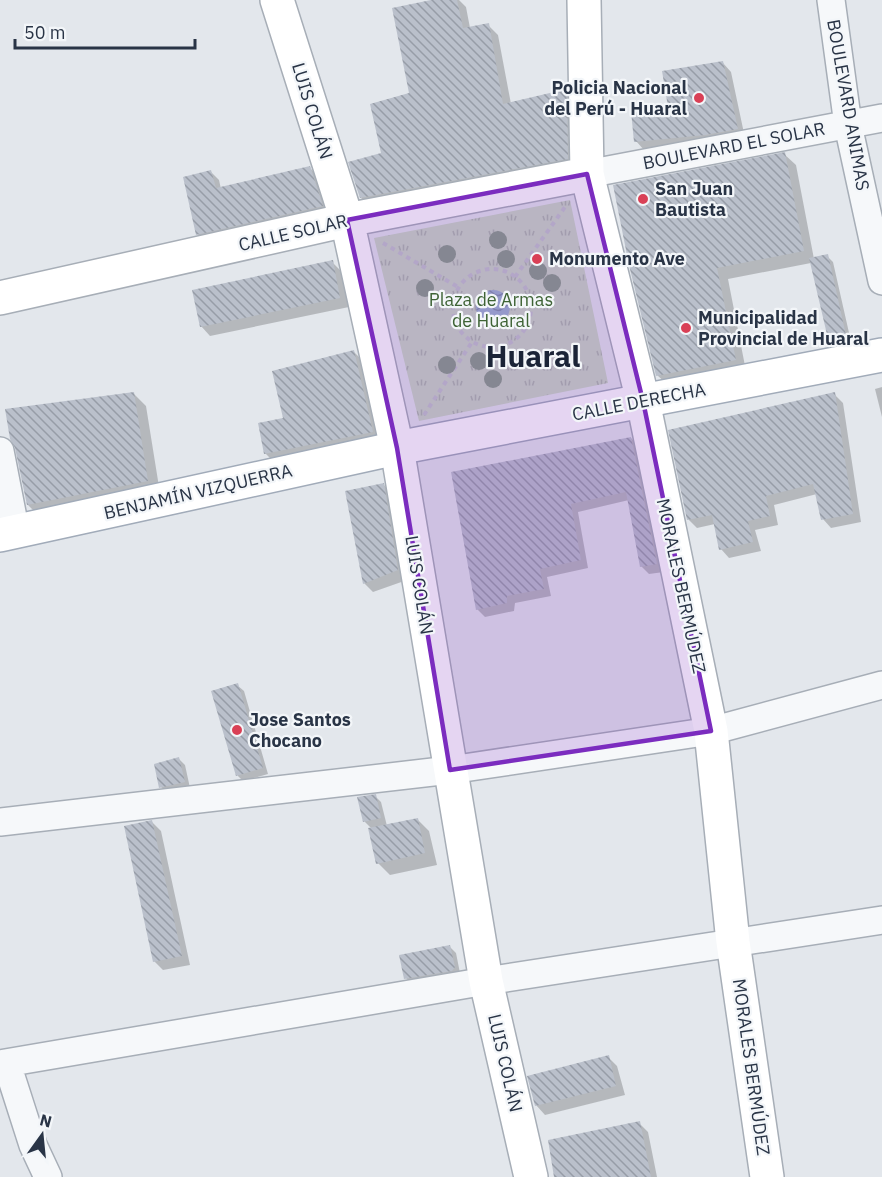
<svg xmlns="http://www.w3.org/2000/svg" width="882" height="1177" font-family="'IBM Plex Sans',sans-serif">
<defs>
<pattern id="park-tufts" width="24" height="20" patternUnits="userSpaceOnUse" patternTransform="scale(1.5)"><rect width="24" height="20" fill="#c8d7c4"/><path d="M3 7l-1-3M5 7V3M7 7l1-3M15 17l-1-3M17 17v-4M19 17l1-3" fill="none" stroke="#acb9aa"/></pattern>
<pattern id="water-waves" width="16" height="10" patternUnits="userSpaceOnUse" patternTransform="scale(1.5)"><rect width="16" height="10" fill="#9cb4cf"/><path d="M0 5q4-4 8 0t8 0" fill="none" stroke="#7f93aa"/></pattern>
<pattern id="building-back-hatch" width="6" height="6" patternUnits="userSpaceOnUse" patternTransform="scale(1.5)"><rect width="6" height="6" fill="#bac0cb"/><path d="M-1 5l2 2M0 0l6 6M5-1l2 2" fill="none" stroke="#979da7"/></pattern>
</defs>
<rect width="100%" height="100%" fill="#e3e7ec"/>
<path fill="url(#park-tufts)" d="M570 200 608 383 419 421 374 238Z"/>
<path fill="url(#water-waves)" d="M476 307a17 17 0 1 1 34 0a17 17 0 1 1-34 0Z"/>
<path fill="#0003" d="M439 0H459L466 7 470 28 488 25 498 35 511 104 566 91 577 101 578 169 372 208 361 198 411 94Z
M723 63 731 72 745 138 644 150 636 141 670 109Z
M784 154 796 165 814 259 827 256 833 262 852 346 836 349 830 343 811 263 728 279 746 371 669 386 657 375 630 265Z
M310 168 318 176 330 214 206 242 198 234 211 172 219 180 221 189Z
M332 262 341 271 349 307 210 336 201 326Z
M354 352 363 361 382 441 274 462 265 453 285 420Z
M882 387V417L875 389Z
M134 394 146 406 160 493 40 517 28 505Z
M834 394 843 403 861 522 831 528 823 519 817 494 774 505 778 525 755 530 761 551 729 558 721 549 715 524 697 528 688 519Z
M631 438 639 446 664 572 649 574 641 566 629 500 578 512 588 568 547 577 551 596 515 603 514 611 485 617 477 609 453 474Z
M383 484 393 494 407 580 373 592 364 583Z
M237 685 244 691 268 774 243 781 237 775Z
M179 759 185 765 190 788 167 793 161 787Z
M375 796 381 802 387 826 417 819 429 831 437 865 390 875 378 863 372 829 364 821Z
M152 822 161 831 190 965 163 970 154 961Z
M450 947 456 953 460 973 412 984 406 978Z
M608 1057 617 1066 625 1095 545 1115 536 1105Z
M639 1123 648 1132 657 1177H556Z"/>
<path fill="url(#building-back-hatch)" d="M431 0H457L463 28 489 23 503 104 567 89 568 159 360 198 348 162 381 153 370 104 409 93 392 8Z
M723 61 738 129 705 135 634 142 631 111 668 107 662 71Z
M785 152 804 251 717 268 736 360 656 376 629 265 613 185Z
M310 166 323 206 196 235 183 177 211 170 216 188Z
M828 254 847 340 829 343 809 258Z
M333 260 340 298 200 327 192 290Z
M354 350 373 432 264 454 258 423 283 418 272 371Z
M134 392 148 481 27 505 15 448 10 439 5 409Z
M835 392 853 514 821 520 813 484 766 496 770 516 748 521 753 542 719 550 712 515 687 520 668 430Z
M631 437 657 564 640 567 626 492 571 504 581 560 540 569 544 589 507 596V603L476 610 451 472Z
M384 483 398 570 363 584 345 491Z
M238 683 263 768 236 776 211 691Z
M179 757 185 782 159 788 154 764Z
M376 794 381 818 363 822 357 797Z
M418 818 425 853 376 864 368 828Z
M152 820 182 956 153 962 124 826Z
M450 945 455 967 452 971 404 979 399 955Z
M609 1055 616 1086 535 1106 527 1076Z
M640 1121 651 1177H554L548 1140Z"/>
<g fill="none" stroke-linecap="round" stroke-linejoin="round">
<defs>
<path id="street" d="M831 0 848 125 882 281
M587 174 882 118
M0 451 16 533
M0 822 450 770 711 731 882 685
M0 1064 486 981 882 920
M7 1064 33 1145 48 1177"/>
<path id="secondary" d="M277 0 347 220 397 448 486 981 531 1177
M584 0 587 174 643 401 711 731 733 942 767 1177
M0 298 347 220 587 174"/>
<path id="primary" d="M0 535 397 448 882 355"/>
</defs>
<use href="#street" stroke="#a7aeb7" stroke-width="30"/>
<use href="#secondary" stroke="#a7aeb7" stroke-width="36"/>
<use href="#primary" stroke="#a1abb9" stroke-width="36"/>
<path stroke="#c1c5cb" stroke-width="4" stroke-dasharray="4.5 4.5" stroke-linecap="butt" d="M383 243 458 287
M453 308a39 39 0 1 1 78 0a39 39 0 1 1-78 0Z
M515 277 565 207
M424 415 472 342"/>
<use href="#street" stroke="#f6f8fa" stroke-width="27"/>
<use href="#secondary" stroke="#fff" stroke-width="33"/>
<use href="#primary" stroke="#fff" stroke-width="33"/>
</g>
<g fill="#889e87">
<circle cx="498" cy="240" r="9"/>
<circle cx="447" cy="254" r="9"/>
<circle cx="506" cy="259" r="9"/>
<circle cx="538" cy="271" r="9"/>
<circle cx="552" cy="283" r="9"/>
<circle cx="425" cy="288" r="9"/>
<circle cx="479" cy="361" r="9"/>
<circle cx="447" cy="365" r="9"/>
<circle cx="493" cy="379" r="9"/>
</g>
<path fill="#7b2cbf" fill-opacity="0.2" stroke="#7b2cbf" stroke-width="4.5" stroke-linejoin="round" d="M587 174 643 401 711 731 450 770 397 448 347 220Z"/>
<g fill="#d94056" stroke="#f3f6f9" stroke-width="2">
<circle cx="699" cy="98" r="6"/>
<circle cx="643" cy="199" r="6"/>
<circle cx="537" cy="259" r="6"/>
<circle cx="686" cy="328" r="6"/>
<circle cx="237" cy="730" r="6"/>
</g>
<g text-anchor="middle" stroke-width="4.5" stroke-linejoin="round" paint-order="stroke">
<g font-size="18" font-weight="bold" fill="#293446" stroke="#f3f6f9" text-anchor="start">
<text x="687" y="94" text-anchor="end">Policia Nacional<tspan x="687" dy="21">del Perú - Huaral</tspan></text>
<text x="655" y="195">San Juan<tspan x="655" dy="21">Bautista</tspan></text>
<text x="549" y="265">Monumento Ave</text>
<text x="698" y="324">Municipalidad<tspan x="698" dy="21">Provincial de Huaral</tspan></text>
<text x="249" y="726">Jose Santos<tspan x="249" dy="21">Chocano</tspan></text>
</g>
<g font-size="18" fill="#293446" stroke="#f3f6f9">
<text transform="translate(848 105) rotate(80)" y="6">BOULEVARD ANIMAS</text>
<text transform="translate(312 111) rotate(73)" y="6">LUIS COLÁN</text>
<text transform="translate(734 146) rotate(-11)" y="6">BOULEVARD EL SOLAR</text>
<text transform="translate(293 233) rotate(-13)" y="6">CALLE SOLAR</text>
<text transform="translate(639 402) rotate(-11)" y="6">CALLE DERECHA</text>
<text transform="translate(198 492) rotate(-13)" y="6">BENJAMÍN VIZQUERRA</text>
<text transform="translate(419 585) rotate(81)" y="6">LUIS COLÁN</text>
<text transform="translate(681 586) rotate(78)" y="6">MORALES BERMÚDEZ</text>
<text transform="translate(505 1063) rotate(77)" y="6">LUIS COLÁN</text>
<text transform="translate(751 1067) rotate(82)" y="6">MORALES BERMÚDEZ</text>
</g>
<g font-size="18" fill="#3e6335" stroke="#f3f6f9">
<text x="491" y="306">Plaza de Armas<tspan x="491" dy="21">de Huaral</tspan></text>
</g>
<g font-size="30" font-weight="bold" fill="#1b2437" stroke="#f3f6f9">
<text x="533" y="367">Huaral</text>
</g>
</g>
<g transform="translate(42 1135) rotate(15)" stroke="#f3f6f9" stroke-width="4.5" paint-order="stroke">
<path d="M0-4.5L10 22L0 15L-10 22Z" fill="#293446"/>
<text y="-9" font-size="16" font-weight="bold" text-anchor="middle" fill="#293446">N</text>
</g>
<path d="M15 39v9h180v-9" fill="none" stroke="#293446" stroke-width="3"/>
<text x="24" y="39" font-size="18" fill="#293446" stroke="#f3f6f9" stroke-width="4.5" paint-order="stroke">50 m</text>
</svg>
